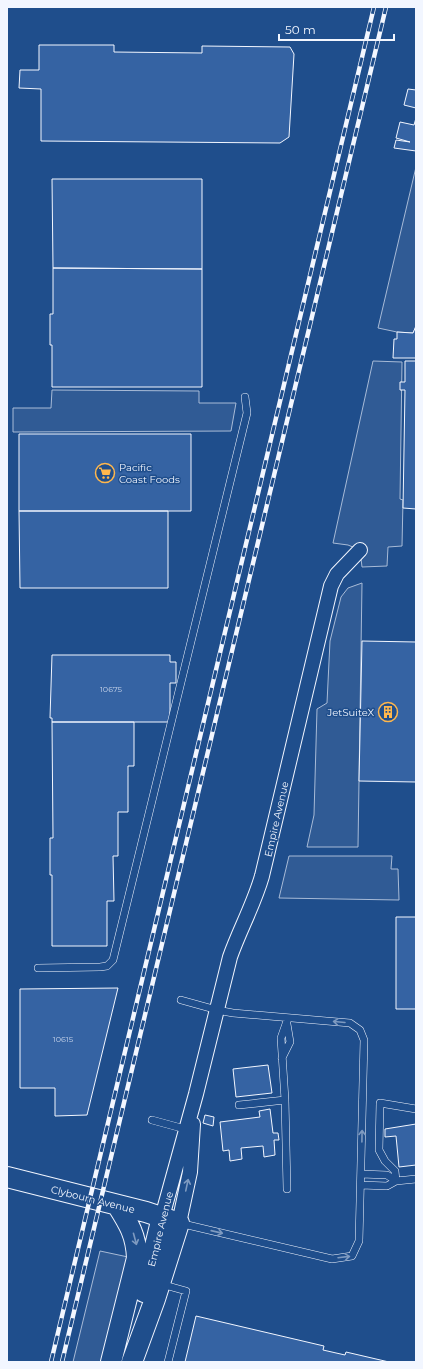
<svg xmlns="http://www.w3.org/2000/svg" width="423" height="1369" font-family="Montserrat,sans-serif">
<rect width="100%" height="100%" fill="#1f4e8c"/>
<path fill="#305b95" stroke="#a8bbd7" d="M416 167V326L413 333 397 332 378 328Z
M373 361 402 362 400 499 403 500 402 546 388 547 387 566 362 567 360 550 348 545 333 543Z
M52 390 199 391V403H236L231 431 13 432V408H51Z
M362 583 358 847H307L314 815 317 709 327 703 330 641 341 597 348 588Z
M289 856H392L391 869H398L399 900 279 898Z
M100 1251 128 1257 103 1362H73Z"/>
<path fill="#3563a3" stroke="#f2f6ff" d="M39 45H114V52L202 53V46L290 47 294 54 289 137 280 143 41 141V89L19 88 20 70H39Z
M408 89 416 90V108L404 105Z
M416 118V151L394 148 396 140 410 142 396 138 400 122 414 125Z
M52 179H202V269L53 268Z
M53 268 202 269V387H52V345H50V314H53Z
M416 326V358H393L394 339H397V332L413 333Z
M405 361H416V509L403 508 405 390H400V382H405Z
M19 434H191V511H19Z
M19 511H168V588H20Z
M362 641 416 642V782L359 781Z
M52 655H170V662H176V683H170V722H52V718H50Z
M52 722H134V766H128V812H118V856H113L114 901H107V946H52V875H50V838H53Z
M396 917H416V1009H396Z
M118 988 87 1115 55 1116V1088H20V989Z
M268 1065 272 1093 236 1097 233 1069Z
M270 1109 273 1133H278L279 1140H274L275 1155 264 1157 263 1146 241 1148 242 1159 230 1161 229 1150 223 1151 220 1122 260 1117 259 1111Z
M205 1115 214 1117 213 1126 203 1123Z
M416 1124V1165L399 1167 396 1136 385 1137V1129Z
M196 1316 324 1346 323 1350 345 1355 346 1352 389 1362H185Z"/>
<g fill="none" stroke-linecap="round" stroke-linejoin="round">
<defs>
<path id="service" d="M38 968 100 967 107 966 113 960 247 413 245 397
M282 1058 290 1042 287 1024
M239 1105 285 1100
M416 1109 380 1103 379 1150 385 1161 395 1171 396 1181 416 1179
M152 1120 185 1129
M361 1185 387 1186 396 1181 387 1175 361 1174
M287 1189 285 1100 281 1038 288 1018
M179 1223 332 1259 352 1256 359 1241 364 1040 360 1030 350 1023 233 1013 217 1010 181 1000
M161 1284 186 1291 168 1362"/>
<path id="minor" d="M162 1217 196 1094 230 957C240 929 254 904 262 876L331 586 337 574 360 550
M179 1223 190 1172 193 1124"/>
<path id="secondary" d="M7 1177 146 1212 179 1223 155 1299 132 1362
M144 1292 162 1217
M111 1362 137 1258C136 1235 129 1224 117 1205"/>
</defs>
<use href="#service" stroke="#f2f6ff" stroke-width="8"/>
<use href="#minor" stroke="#f2f6ff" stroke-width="16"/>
<use href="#secondary" stroke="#f2f6ff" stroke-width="22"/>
<use href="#service" stroke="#1f4e8c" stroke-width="7"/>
<use href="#minor" stroke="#1f4e8c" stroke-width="14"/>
<use href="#secondary" stroke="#1f4e8c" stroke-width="20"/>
<defs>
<path id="rail" d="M51 1362 374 7
M62 1362 386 7"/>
</defs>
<use href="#rail" stroke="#f2f6ff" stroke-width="4.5"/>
<use href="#rail" stroke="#1f4e8c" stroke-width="3" stroke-dasharray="9" stroke-linecap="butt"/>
</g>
<defs><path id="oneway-shaft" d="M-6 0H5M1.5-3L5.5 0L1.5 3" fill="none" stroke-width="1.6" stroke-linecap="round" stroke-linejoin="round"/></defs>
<g stroke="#7e9ac0">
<use href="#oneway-shaft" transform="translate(339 1022) rotate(-175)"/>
<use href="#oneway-shaft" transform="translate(362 1136) rotate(-89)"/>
<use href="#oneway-shaft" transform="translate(187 1185) rotate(-78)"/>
<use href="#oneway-shaft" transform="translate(217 1232) rotate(13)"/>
<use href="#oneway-shaft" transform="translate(135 1239) rotate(75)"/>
<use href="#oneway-shaft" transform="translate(344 1257) rotate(-7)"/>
</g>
<defs>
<symbol id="supermarket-ring" viewBox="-11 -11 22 22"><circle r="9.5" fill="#1f4e8c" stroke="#ffb74d" stroke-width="1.5"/><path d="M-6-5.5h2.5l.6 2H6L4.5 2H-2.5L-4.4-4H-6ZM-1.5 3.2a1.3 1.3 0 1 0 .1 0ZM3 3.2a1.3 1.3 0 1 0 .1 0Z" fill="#ffb74d"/></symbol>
<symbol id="building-ring" viewBox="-11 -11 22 22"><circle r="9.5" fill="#1f4e8c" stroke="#ffb74d" stroke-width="1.5"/><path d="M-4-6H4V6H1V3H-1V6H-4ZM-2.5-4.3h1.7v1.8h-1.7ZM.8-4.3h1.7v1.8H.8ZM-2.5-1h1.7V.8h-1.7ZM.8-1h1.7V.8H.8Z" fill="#ffb74d"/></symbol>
</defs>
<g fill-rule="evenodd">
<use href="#supermarket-ring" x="94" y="462" width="22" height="22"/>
<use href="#building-ring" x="377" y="701" width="22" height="22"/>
</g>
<g text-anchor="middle" stroke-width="3" stroke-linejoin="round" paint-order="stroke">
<g font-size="8" fill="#c3d1e8">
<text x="111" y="692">10675</text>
<text x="63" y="1042">10615</text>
</g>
<g font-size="10" fill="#f2f6ff" stroke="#1f4e8c" text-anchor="start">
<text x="119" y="471">Pacific<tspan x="119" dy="12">Coast Foods</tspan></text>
<text x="374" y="716" text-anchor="end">JetSuiteX</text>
</g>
<g font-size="10" fill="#f2f6ff" stroke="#1f4e8c">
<text transform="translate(276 819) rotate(-77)" y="4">Empire Avenue</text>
<text transform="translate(93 1199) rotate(14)" y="4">Clybourn Avenue</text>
<text transform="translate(160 1229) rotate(-76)" y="4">Empire Avenue</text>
</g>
</g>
<rect width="423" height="1369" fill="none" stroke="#f2f6ff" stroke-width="16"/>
<path d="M279 34v6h115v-6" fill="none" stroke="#f2f6ff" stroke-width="2"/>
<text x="285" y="34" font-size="12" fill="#f2f6ff" stroke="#1f4e8c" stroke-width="3" paint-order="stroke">50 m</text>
</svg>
